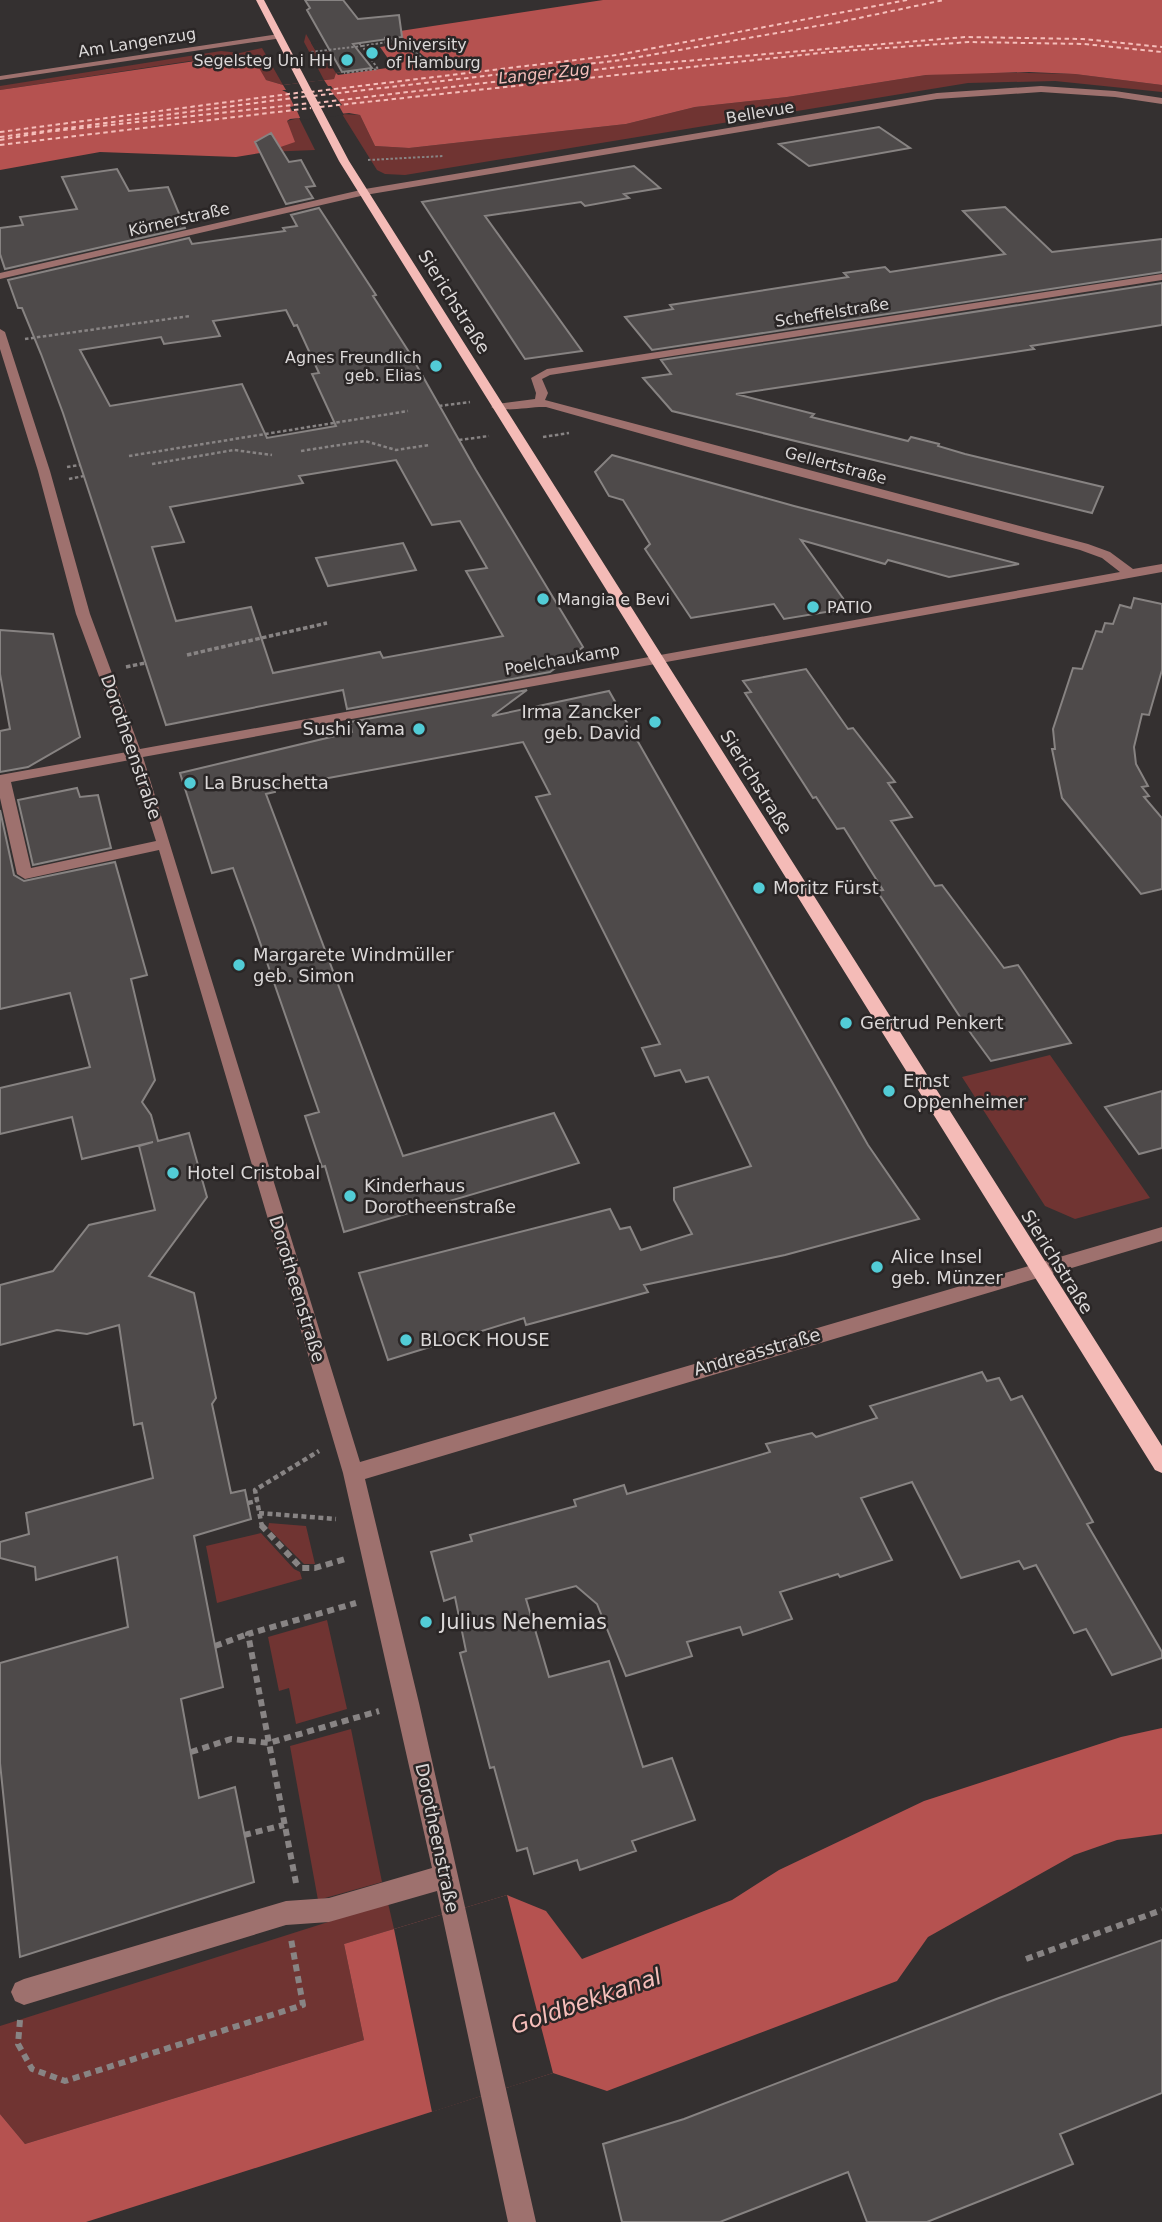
<svg xmlns="http://www.w3.org/2000/svg" width="1162" height="2222" font-family="'DejaVu Sans',sans-serif">
<rect width="100%" height="100%" fill="#343030"/>
<path fill="#703432" d="M306 34 317 53 322 52 336 73 334 79 324 80 304 42Z
M262 48 283 85 266 80 216 57 0 90V86L221 51 240 53Z
M973 72 1075 74 1162 85V92L1055 81 968 83 405 175 385 174 377 170 342 114 360 115 375 146 409 148 626 124 695 107 787 97 926 75Z
M299 118 315 150 266 152 288 126 287 121Z
M1050 1055 1150 1198 1075 1219 1045 1206 962 1077Z
M269 1523 306 1526 315 1564H304L268 1528Z
M261 1533 294 1569 300 1572 302 1579 217 1603 206 1546Z
M327 1620 347 1709 296 1724 289 1688 279 1691 268 1637Z
M351 1729 382 1882 318 1900 290 1746Z
M388 1903 394 1929 344 1944 364 2040 25 2144 0 2114V2026Z"/>
<path fill="#b55250" d="M603 0H1162V85L1075 74 1029 72 926 75 787 97 695 107 626 124 409 148 375 146 360 115 349 113 290 119 287 121 295 142 266 152 236 157 100 152 0 170V90L229 56 255 61 266 80 283 85 334 79 336 73 371 68 357 48 317 53 341 40Z
M1162 1728V1834L1117 1840 1074 1855 928 1937 897 1981 607 2091 553 2073 86 2222H0V2114L25 2144 364 2040 344 1944 507 1895 546 1911 582 1959 732 1900 779 1870 924 1801 1121 1737Z"/>
<path fill="#343030" d="M394 30 426 58 419 59 402 44 380 47 394 67 338 75 336 73 371 68 357 48 317 53 311 43Z
M324 80 328 86H331L333 89 330 90 342 105 339 106 344 115 301 120 297 111H292L290 107 294 106 288 93 282 90H286L283 85Z
M507 1895 553 2073 432 2112 394 1929Z"/>
<g fill="none" stroke-linecap="round" stroke-linejoin="round">
<path stroke="#f6bfbb" stroke-width="2" stroke-dasharray="4.5 3.5" stroke-linecap="butt" d="M310 92 617 55 907 0
M313 96 622 60 840 22 944 0
M316 103 627 66 965 37 1083 39 1162 47
M320 107 830 52 969 42 1084 44 1162 52
M0 132 304 92
M0 137 308 96
M0 140 46 132 311 103
M0 145 311 108"/>
</g>
<path fill="#4e4a4a" stroke="#878382" stroke-width="2" fill-rule="evenodd" d="M305 0H343L358 19 399 15 402 37 353 44 372 68 342 72 307 10 310 8Z
M879 127 910 148 809 166 779 144Z
M271 133 289 162 301 160 315 186 306 187 313 198 286 204 255 142Z
M634 166 660 188 624 194 629 198 585 206 581 202 485 216 582 351 525 359 422 202Z
M117 169 129 191 168 187 185 228 5 269 0 254V228L23 225 20 217 77 209 62 177Z
M1005 207 1052 252 1162 239V272L652 350 625 317 673 309 670 305 848 277 844 273 885 267 890 272 1005 254 963 211Z
M319 208 376 295 373 296 409 352 476 470 583 647 550 672 347 709 343 690 166 725 63 413 41 354 22 308H18L8 280 189 238 192 244 285 231 283 228 297 226 291 215ZM286 310 294 326 297 325 319 373 312 374 336 426 267 438 242 384 110 406 80 350 161 337 164 344 220 336 213 321ZM396 460 432 525 460 521 487 568 466 571 503 636 383 658 380 652 273 673 251 607 176 621 152 547 184 542 170 507 303 483 299 476Z
M1162 283V325L1031 346 1034 349 736 394 814 414 811 417 908 441 911 437 939 444 938 446 965 454 1103 487 1092 513 672 411 643 378 671 374 661 360Z
M612 455 794 506 1019 564 949 577 888 560 885 564 801 540 850 608 784 619 774 604 691 618 645 549 650 544 623 500 609 496 595 472Z
M403 543 416 570 328 586 316 558Z
M1134 598 1162 604V670L1149 715 1142 714 1134 747 1136 764 1148 786 1142 787 1149 796 1144 797 1162 818V889L1141 894 1062 798 1052 749H1055L1053 729 1073 668 1082 669 1096 631 1102 632 1105 623 1113 624 1120 605 1131 608Z
M0 630 53 634 80 737 28 767 0 772V731L10 729 0 674Z
M806 669 848 729 853 728 895 782 888 783 912 817 891 821 935 886 942 885 1004 968 1018 965 1071 1043 991 1061 972 1035 877 891 883 890 844 828 837 829 816 797 813 798 745 693 751 692 743 681Z
M527 690 492 716 609 691 868 1145 919 1219 785 1255 644 1285 648 1292 526 1325 524 1318 388 1360 359 1273 610 1209 620 1229 630 1227 641 1250 692 1234 674 1200V1188L751 1166 708 1077 686 1082 680 1070 655 1076 642 1048 660 1044 536 797 550 794 523 742 323 779 275 789V792L266 794 403 1156 554 1113 579 1163 344 1232 325 1166 322 1167 305 1116 319 1112 255 928 233 868 212 873 180 773 352 732 350 722Z
M77 788 80 797 98 795 111 848 33 865 18 800Z
M0 810 14 875 24 881 115 862 147 975 131 979 155 1080 142 1102 151 1115 158 1141 189 1133 207 1197 149 1276 194 1293 216 1398 212 1404 231 1493 245 1490 251 1519 194 1536 223 1687 181 1699 199 1798 235 1787 254 1882 20 1957 0 1763V1663L128 1627 117 1557 36 1580 35 1567 0 1558V1542L29 1534 26 1513 153 1478 142 1423 134 1425 119 1325 87 1334 57 1330 0 1345V1285L53 1271 89 1225 155 1210 139 1146 153 1142 82 1159 72 1117 0 1134V1088L90 1067 70 993 0 1009Z
M1162 1091V1148L1139 1154 1105 1107Z
M982 1372 987 1381 999 1378 1011 1400 1022 1396 1093 1522 1087 1524 1162 1652V1658L1112 1675 1086 1629 1074 1633 1036 1565 1024 1569 1019 1561 961 1578 912 1482 861 1498 892 1560 840 1577 838 1574 780 1592 792 1619 743 1635 740 1627 687 1642 692 1656 626 1676 597 1604 576 1586 526 1599 549 1677 609 1661 643 1767 672 1758 695 1820 632 1841 636 1851 580 1870 577 1860 534 1874 527 1848 517 1851 494 1767 490 1768 460 1653 466 1651 455 1597 444 1601 431 1552 472 1541 470 1535 576 1506 574 1500 624 1485 627 1494 770 1452 766 1444 812 1433 816 1437 877 1418 870 1406Z
M1162 1940V2093L1060 2134 1073 2164 927 2222H867L848 2172 720 2222H622L603 2144 684 2119 999 1998Z"/>
<g fill="none" stroke-linecap="round" stroke-linejoin="round">
<path stroke="#888484" stroke-width="2" stroke-dasharray="2.5 2" stroke-linecap="butt" d="M384 38 390 37 394 41
M359 43 362 46 401 40 421 57
M311 52 362 46 378 69 344 73
M368 160 443 156"/>
<path stroke="#888484" stroke-width="2.5" stroke-dasharray="3.5 2.5" stroke-linecap="butt" d="M25 339 190 316
M439 406 470 402
M543 437 569 433
M459 440 489 436
M301 451 365 441 396 450 429 445
M129 456 408 411
M152 464 234 450 272 455
M67 467 80 465
M69 479 84 476"/>
<path stroke="#888484" stroke-width="3.5" stroke-dasharray="4.5 2.5" stroke-linecap="butt" d="M187 655 327 623
M126 667 145 663"/>
<path stroke="#888484" stroke-width="4.5" stroke-dasharray="5 3.5" stroke-linecap="butt" d="M248 1503 257 1501
M259 1513 336 1519
M262 1527 255 1490 319 1451"/>
<path stroke="#888484" stroke-width="6" stroke-dasharray="7 5" stroke-linecap="butt" d="M261 1525 301 1568H315L345 1559
M215 1646 248 1634
M191 1752 231 1739 269 1743 379 1711
M244 1835 284 1825
M296 1883 248 1634 356 1603
M1026 1959 1162 1910
M20 2020 18 2044 32 2069 65 2081 303 2005 291 1939"/>
<path fill="#9e716e" fill-rule="evenodd" d="M279 34 282 38 0 80V76Z
M1041 86 1115 91 1162 98V104L1115 97 1041 92 937 99 365 195 0 279V273L365 189 937 93Z
M1162 274V280L550 375 542 379 548 393 545 400 1088 544 1110 552 1133 569 1162 564V572L143 757 360 1462 1162 1227V1241L365 1479 419 1703 536 2222H508L437 1891 329 1922 286 1925 24 2005 15 2001 11 1992 15 1983 24 1979 286 1901 329 1898 432 1868 343 1473 159 850 25 879 17 874 0 798V775L127 752 76 614 38 471 0 349V329L5 332 50 471 90 614 140 749 1120 572 1102 558 1080 550 692 448 546 407C532 406 501 413 491 407L497 404 535 399 536 393 531 378 547 369ZM130 760 156 841 31 868 11 782Z"/>
<path fill="#f4bbb7" fill-rule="evenodd" d="M256 0H264L349 161 1162 1446V1473L1155 1470 339 161Z"/>
</g>
<g fill="#52ccd6" stroke="#2a2626" stroke-width="2.5">
<circle cx="372" cy="53" r="7"/>
<circle cx="347" cy="60" r="7"/>
<circle cx="436" cy="366" r="7"/>
<circle cx="543" cy="599" r="7"/>
<circle cx="813" cy="607" r="7"/>
<circle cx="655" cy="722" r="7"/>
<circle cx="419" cy="729" r="7"/>
<circle cx="190" cy="783" r="7"/>
<circle cx="759" cy="888" r="7"/>
<circle cx="239" cy="965" r="7"/>
<circle cx="846" cy="1023" r="7"/>
<circle cx="889" cy="1091" r="7"/>
<circle cx="173" cy="1173" r="7"/>
<circle cx="350" cy="1196" r="7"/>
<circle cx="877" cy="1267" r="7"/>
<circle cx="406" cy="1340" r="7"/>
<circle cx="426" cy="1622" r="7"/>
</g>
<g text-anchor="middle" stroke-width="5" stroke-linejoin="round" paint-order="stroke">
<g font-size="16" fill="#dbd8d8" stroke="#2a2626">
<text transform="translate(137 42) rotate(-9)" y="6">Am Langenzug</text>
<text transform="translate(760 112) rotate(-10)" y="6">Bellevue</text>
<text transform="translate(179 219) rotate(-13)" y="6">Körnerstraße</text>
<text transform="translate(832 312) rotate(-9)" y="6">Scheffelstraße</text>
<text transform="translate(836 465) rotate(15)" y="6">Gellertstraße</text>
<text transform="translate(562 659) rotate(-10)" y="6">Poelchaukamp</text>
</g>
<g font-size="16" fill="#dbd8d8" stroke="#2a2626" text-anchor="start">
<text x="386" y="50">University<tspan x="386" dy="18">of Hamburg</tspan></text>
<text x="333" y="66" text-anchor="end">Segelsteg Uni HH</text>
<text x="422" y="363" text-anchor="end">Agnes Freundlich<tspan x="422" dy="18">geb. Elias</tspan></text>
<text x="557" y="605">Mangia e Bevi</text>
<text x="827" y="613">PATIO</text>
</g>
<g font-size="16" font-style="italic" fill="#f6bfbb" stroke="#2a2626">
<text transform="translate(544 73) rotate(-6)" y="6">Langer Zug</text>
</g>
<g font-size="18" fill="#dbd8d8" stroke="#2a2626">
<text transform="translate(454 302) rotate(58)" y="6">Sierichstraße</text>
<text transform="translate(131 747) rotate(71)" y="6">Dorotheenstraße</text>
<text transform="translate(756 782) rotate(58)" y="6">Sierichstraße</text>
<text transform="translate(1057 1262) rotate(58)" y="6">Sierichstraße</text>
<text transform="translate(297 1289) rotate(73)" y="6">Dorotheenstraße</text>
<text transform="translate(757 1352) rotate(-16)" y="6">Andreasstraße</text>
<text transform="translate(437 1838) rotate(78)" y="6">Dorotheenstraße</text>
</g>
<g font-size="18" fill="#dbd8d8" stroke="#2a2626" text-anchor="start">
<text x="641" y="718" text-anchor="end">Irma Zancker<tspan x="641" dy="21">geb. David</tspan></text>
<text x="405" y="735" text-anchor="end">Sushi Yama</text>
<text x="204" y="789">La Bruschetta</text>
<text x="773" y="894">Moritz Fürst</text>
<text x="253" y="961">Margarete Windmüller<tspan x="253" dy="21">geb. Simon</tspan></text>
<text x="860" y="1029">Gertrud Penkert</text>
<text x="903" y="1087">Ernst<tspan x="903" dy="21">Oppenheimer</tspan></text>
<text x="187" y="1179">Hotel Cristobal</text>
<text x="364" y="1192">Kinderhaus<tspan x="364" dy="21">Dorotheenstraße</tspan></text>
<text x="891" y="1263">Alice Insel<tspan x="891" dy="21">geb. Münzer</tspan></text>
<text x="420" y="1346">BLOCK HOUSE</text>
</g>
<g font-size="21" fill="#dbd8d8" stroke="#2a2626" text-anchor="start">
<text x="440" y="1629">Julius Nehemias</text>
</g>
<g font-size="23" font-style="italic" fill="#f6bfbb" stroke="#2a2626">
<text transform="translate(586 2001) rotate(-19)" y="8">Goldbekkanal</text>
</g>
</g>
</svg>
